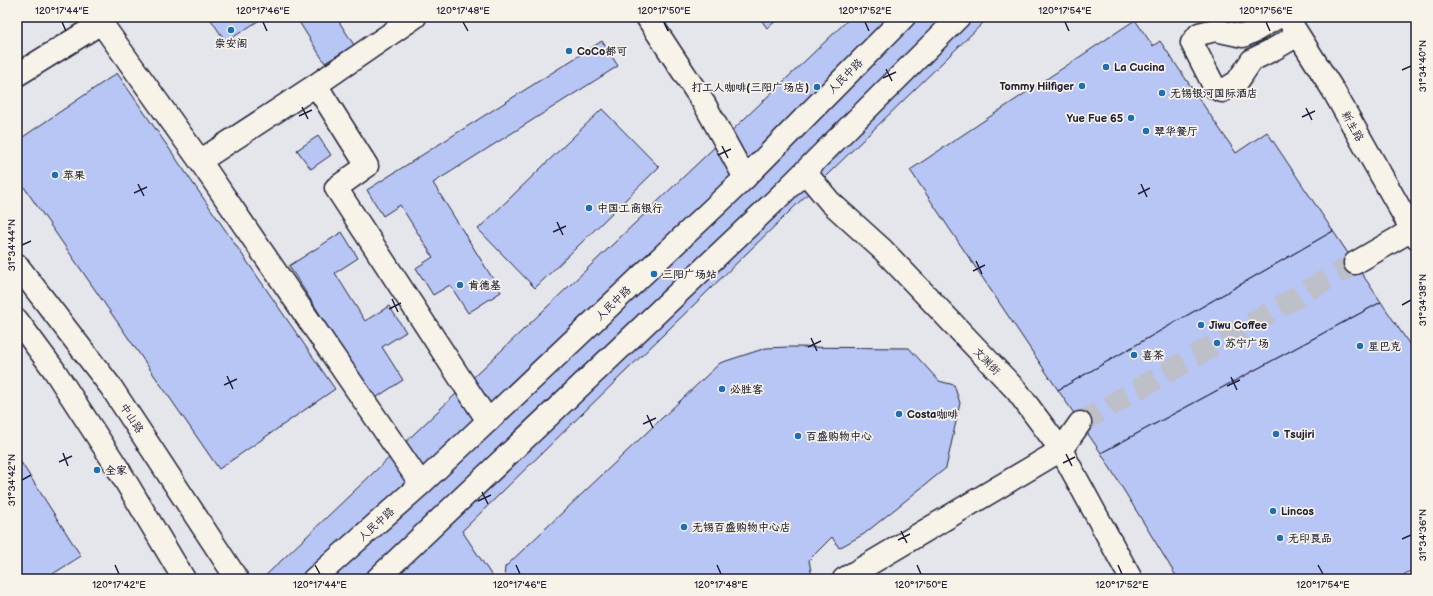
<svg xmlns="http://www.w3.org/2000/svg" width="1433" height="596" font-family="'Balsamiq Sans','LXGW WenKai TC',sans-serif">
<rect width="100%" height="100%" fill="#e4e6ec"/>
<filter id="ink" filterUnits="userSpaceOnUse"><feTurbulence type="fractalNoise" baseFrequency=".025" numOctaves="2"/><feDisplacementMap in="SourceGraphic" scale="8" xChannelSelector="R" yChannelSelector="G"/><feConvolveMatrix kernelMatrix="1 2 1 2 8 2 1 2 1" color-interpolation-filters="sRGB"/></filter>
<g filter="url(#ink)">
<path fill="#b8c6f6" stroke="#22223b" d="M209 17H264L226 42Z
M296 17H336L354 45 325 63Z
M759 17H781L767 28Z
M851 17H989L462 531 494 579H262Z
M1135 20 1153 46 1160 41 1236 153 1267 132 1333 231 1058 390 910 170Z
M602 41 618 66 433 183 501 292 468 313 450 285 433 295 416 268 433 257 400 205 383 216 367 190Z
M117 73 335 389 219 469 17 177V141Z
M602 109 659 167 535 288 478 229Z
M318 136 331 155 311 169 297 150Z
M1333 231 1381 302 1101 453 1058 390Z
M342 232 358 258 335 273 365 321 389 306 406 332 382 347 403 380 374 399 289 266Z
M1381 302 1416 354V568L1396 579H1178L1101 453Z
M789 347 909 348 939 381 954 385 960 403 946 468 864 534 839 548 832 537 809 560 812 577 809 579H504L505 567 720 363 766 348Z
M17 456 81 556 45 579H17Z"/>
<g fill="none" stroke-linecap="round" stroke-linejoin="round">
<path stroke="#bdbfc9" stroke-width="22" stroke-dasharray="22 11" stroke-linecap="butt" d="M1080 423 1355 263"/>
<defs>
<path id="minor" d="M97 17 200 161 421 484
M647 17 705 105 745 178
M1278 17 1256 30 1243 36 1215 30 1199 34 1192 43 1215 88 1222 91 1237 82 1252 60 1274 49 1298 35
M1287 17 1333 90 1416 237
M17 75 101 23 106 17
M316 85 367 166 336 188 488 421
M200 161 316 85 415 17
M805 172 830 202 883 250 1017 391 1061 450 1131 579
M1355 263 1412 230
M844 579 1061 450 1080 423"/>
<path id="major" d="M17 265 111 387 237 579
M17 320 54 370 117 467 184 579
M314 579 421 484 488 421 745 178 904 17
M377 579 777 199 959 17"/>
</defs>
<use href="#minor" stroke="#22223b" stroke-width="25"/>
<use href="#major" stroke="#22223b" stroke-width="25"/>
<use href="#minor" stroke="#f7f3e8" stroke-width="22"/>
<use href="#major" stroke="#f7f3e8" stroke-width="22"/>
</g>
</g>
<path fill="none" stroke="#22223b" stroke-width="1.5" d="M62 22 66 31M263 22 267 31M463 22 468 31M664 22 668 31M865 22 869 31M1065 22 1069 31M1266 22 1270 31M886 69 892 81M1402 70 1411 66M883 78 896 72M302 107 308 119M1306 108 1312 120M299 116 312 110M1302 117 1315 111M722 146 728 158M718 155 731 149M138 184 144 196M1141 184 1147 197M134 193 147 187M1138 194 1150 188M557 222 563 235M553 232 566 226M22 245 31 241M976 261 982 274M973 271 985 265M392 299 398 312M1402 305 1411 300M389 309 401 303M811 338 817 351M808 347 821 341M227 376 233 389M1231 377 1237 390M224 385 237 379M1227 386 1240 380M647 415 653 428M643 424 656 418M63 453 68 466M1066 454 1072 466M59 462 72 456M1063 463 1075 457M22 480 31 475M482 492 488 504M478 501 491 495M901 531 907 543M1402 539 1411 535M898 540 910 534M115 565 119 574M315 565 320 574M516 565 520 574M717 565 721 574M917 565 921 574M1118 565 1122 574M1318 565 1323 574"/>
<g fill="#1f6fb2" stroke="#f7f3e8" stroke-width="1.5">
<circle cx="231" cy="30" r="4"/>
<circle cx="569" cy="51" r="4"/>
<circle cx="1106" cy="67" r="4"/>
<circle cx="1082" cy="86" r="4"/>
<circle cx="817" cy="87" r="4"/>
<circle cx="1162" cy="93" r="4"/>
<circle cx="1131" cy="118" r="4"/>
<circle cx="1146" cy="131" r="4"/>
<circle cx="55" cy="175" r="4"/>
<circle cx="589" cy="208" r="4"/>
<circle cx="654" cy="274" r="4"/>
<circle cx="460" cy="285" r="4"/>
<circle cx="1201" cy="325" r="4"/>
<circle cx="1217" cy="343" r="4"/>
<circle cx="1360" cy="346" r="4"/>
<circle cx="1134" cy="355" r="4"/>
<circle cx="722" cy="389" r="4"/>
<circle cx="899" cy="414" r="4"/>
<circle cx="1276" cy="434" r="4"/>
<circle cx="798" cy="436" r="4"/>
<circle cx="97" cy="470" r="4"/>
<circle cx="1273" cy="511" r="4"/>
<circle cx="684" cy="527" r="4"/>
<circle cx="1280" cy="538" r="4"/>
</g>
<g text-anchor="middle" stroke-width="3.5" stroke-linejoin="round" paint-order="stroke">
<g font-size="11" font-weight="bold" fill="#22223b" stroke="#f7f3e8" text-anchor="start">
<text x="231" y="47" text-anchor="middle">崇安阁</text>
<text x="577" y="55">CoCo都可</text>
<text x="1114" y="71">La Cucina</text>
<text x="1074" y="90" text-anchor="end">Tommy Hilfiger</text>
<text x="809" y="91" text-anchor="end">打工人咖啡(三阳广场店)</text>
<text x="1170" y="97">无锡银河国际酒店</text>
<text x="1123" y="122" text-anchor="end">Yue Fue 65</text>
<text x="1154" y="135">翠华餐厅</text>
<text x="63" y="179">苹果</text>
<text x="597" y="212">中国工商银行</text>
<text x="662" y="278">三阳广场站</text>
<text x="468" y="289">肯德基</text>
<text x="1209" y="329">Jiwu Coffee</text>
<text x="1225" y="347">苏宁广场</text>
<text x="1368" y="350">星巴克</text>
<text x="1142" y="359">喜茶</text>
<text x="730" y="393">必胜客</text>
<text x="907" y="418">Costa咖啡</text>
<text x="1284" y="438">Tsujiri</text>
<text x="806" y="440">百盛购物中心</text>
<text x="105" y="474">全家</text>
<text x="1281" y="515">Lincos</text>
<text x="692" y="531">无锡百盛购物中心店</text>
<text x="1288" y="542">无印良品</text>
</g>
<g font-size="11" fill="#22223b" stroke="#f7f3e8">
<text transform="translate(845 76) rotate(-45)" y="4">人民中路</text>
<text transform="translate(1353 126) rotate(61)" y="4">新生路</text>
<text transform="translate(613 303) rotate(-44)" y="4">人民中路</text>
<text transform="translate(987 361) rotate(46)" y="4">文渊街</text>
<text transform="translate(132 418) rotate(57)" y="4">中山路</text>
<text transform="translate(376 524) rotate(-42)" y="4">人民中路</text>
</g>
</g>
<rect width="1433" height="596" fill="none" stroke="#f7f3e8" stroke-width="44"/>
<rect x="22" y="22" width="1389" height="552" fill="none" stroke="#22223b" stroke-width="1.5"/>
<g font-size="10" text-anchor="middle" fill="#22223b">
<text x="62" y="14">120°17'44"E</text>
<text x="263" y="14">120°17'46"E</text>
<text x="463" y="14">120°17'48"E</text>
<text x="664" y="14">120°17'50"E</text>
<text x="865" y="14">120°17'52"E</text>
<text x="1065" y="14">120°17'54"E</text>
<text x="1266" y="14">120°17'56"E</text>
<text transform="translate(1422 66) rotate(-90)" y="4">31°34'40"N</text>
<text transform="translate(11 245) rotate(-90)" y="4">31°34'44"N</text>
<text transform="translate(1422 300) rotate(-90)" y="4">31°34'38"N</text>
<text transform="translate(11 480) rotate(-90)" y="4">31°34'42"N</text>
<text transform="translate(1422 535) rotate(-90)" y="4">31°34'36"N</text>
<text x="119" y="588">120°17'42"E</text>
<text x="320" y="588">120°17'44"E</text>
<text x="520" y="588">120°17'46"E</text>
<text x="721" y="588">120°17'48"E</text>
<text x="921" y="588">120°17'50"E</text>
<text x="1122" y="588">120°17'52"E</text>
<text x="1323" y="588">120°17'54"E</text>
</g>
</svg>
